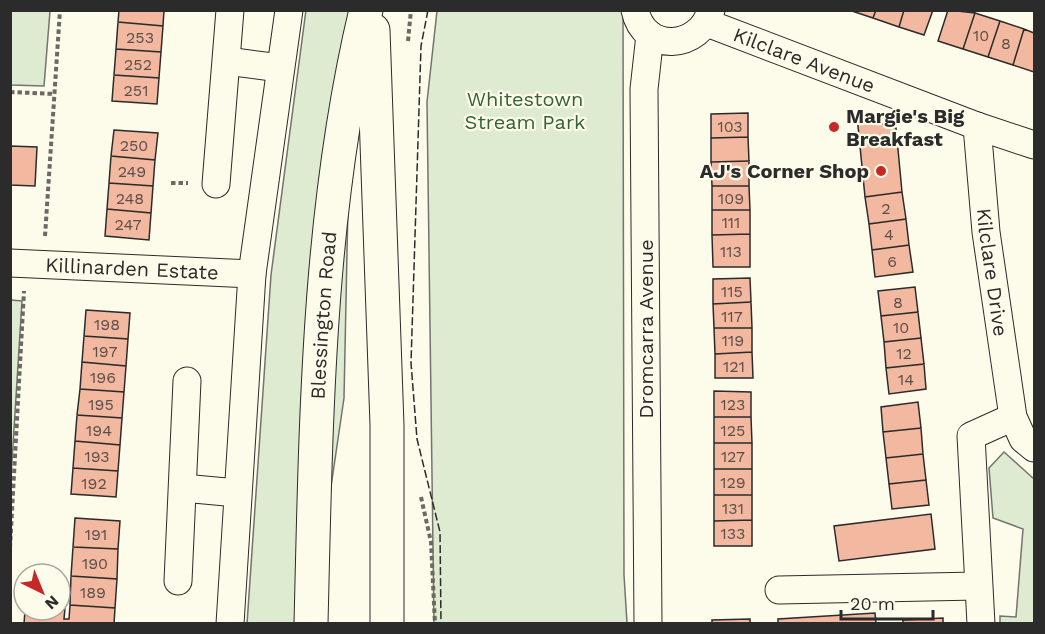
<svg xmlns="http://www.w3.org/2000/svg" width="1045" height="634" font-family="'Work Sans',sans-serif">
<rect width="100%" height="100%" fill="#fdfbea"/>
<path fill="#deebd1" stroke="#74746e" stroke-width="1.5" d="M11 10 50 11 44 86 11 85Z
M306 10 352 11 344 398 311 623 247 624 271 275Z
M437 11H623L624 575 627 623 434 624 427 102Z
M11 300 22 301 11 477 10 300Z
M1004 452 1034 479V623H1000V616L1016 617 1023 529 993 518 989 468Z"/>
<path fill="#f2b8a0" stroke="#2b2b2b" stroke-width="1.5" d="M119 10H164L163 26 118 22Z
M849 10H876L873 18Z
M876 10H904L899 27 873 18Z
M904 10H933L924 35 899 27Z
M948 10 975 13 963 49 938 41Z
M975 13 1000 21 988 57 963 49Z
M1000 21 1024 29 1013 65 988 57Z
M118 22 163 26 161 52 116 49Z
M1024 29 1034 33V72L1013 65Z
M116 49 161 52 159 78 114 75Z
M114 75 159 78 157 104 112 101Z
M748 113V137L711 138V114Z
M857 116 896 128 902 192 865 197Z
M114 130 158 133 155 160 111 156Z
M748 137 749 161 711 162V138Z
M10 146 37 147 35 186 10 185Z
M111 156 155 160 153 186 109 183Z
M749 161V186H712L711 162Z
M109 183 153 186 151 213 107 209Z
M712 186H749L750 210H712Z
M902 192 906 219 869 224 865 197Z
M107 209 151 213 149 240 105 236Z
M712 210H750V234L712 235Z
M906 219 909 245 872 250 869 224Z
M750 234V267H713L712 235Z
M909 245 913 272 875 277 872 250Z
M750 278 751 302 713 304V279Z
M915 287 918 312 881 316 878 291Z
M751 302 752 328H714L713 304Z
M86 310 130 313 128 339 84 336Z
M918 312 921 338 884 342 881 316Z
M714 328H752V352L715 354Z
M84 336 128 339 126 366 82 362Z
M921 338 924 364 886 368 884 342Z
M752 352 753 378H715V354Z
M82 362 126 366 124 392 80 389Z
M924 364 926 389 889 394 886 368Z
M80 389 124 392 122 418 77 415Z
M714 391 751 392V417H714Z
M918 402 921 428 883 432 881 407Z
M77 415 122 418 120 445 75 441Z
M714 417H751L752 443H714Z
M921 428 923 454 886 458 883 432Z
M75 441 120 445 118 471 73 468Z
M714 443H752V469H714Z
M923 454 926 480 889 484 886 458Z
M73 468 118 471 116 497 71 494Z
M714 469H752V495H714Z
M926 480 929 505 892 509 889 484Z
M714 495H752V520L714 521Z
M931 514 935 549 839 561 834 526Z
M75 518 120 521 118 549 73 547Z
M752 520V546H714V521Z
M73 547 118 549 117 579 71 576Z
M71 576 117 579 115 608 70 605Z
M70 605 115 608 114 624H24L25 610 65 608 64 619H69Z
M875 613 876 624H778V619Z
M943 618V624H903V620Z
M750 619V624H712V620Z"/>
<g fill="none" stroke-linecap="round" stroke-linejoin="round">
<defs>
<g id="street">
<path d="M635 10C644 54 700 50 711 10"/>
<path id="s1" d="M707 23 977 126 1034 145"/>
<path d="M227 61 280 68"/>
<path id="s2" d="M977 126 986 232 1013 417 1023 439 1034 448"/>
<path d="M216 184 230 10"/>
<path id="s3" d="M10 263 252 274"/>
<path d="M183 488 237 493"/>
<path d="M178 581 187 381"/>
<path d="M779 590 977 586"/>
<path d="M230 624 252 274 289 10"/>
<path d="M648 624 644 89 650 35"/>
<path d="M981 624 971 436 1013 417"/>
</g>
<g id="primary">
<path d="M373 30 387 425V624"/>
<path id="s4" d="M311 624C316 418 318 211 366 10"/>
</g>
</defs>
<use href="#street" stroke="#2b2b2b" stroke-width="29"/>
<use href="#primary" stroke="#2b2b2b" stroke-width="35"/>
<path stroke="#6a6964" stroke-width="4" stroke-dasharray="4.5 3" stroke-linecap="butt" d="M408 41 411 10
M10 92 55 94
M171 183H188
M45 236 60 10
M421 497 431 542 435 624
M10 548 24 291"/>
<use href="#street" stroke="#fdfbea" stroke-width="27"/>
<use href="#primary" stroke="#fdfbea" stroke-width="33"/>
<path stroke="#2b2b2b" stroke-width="1.5" stroke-dasharray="8 3" stroke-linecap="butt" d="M428 10 421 46 411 363 417 439 440 532 441 624"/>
</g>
<g fill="#c62828" stroke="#fdfbea" stroke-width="2">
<circle cx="834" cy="127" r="6"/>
<circle cx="881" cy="171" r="6"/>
</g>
<g text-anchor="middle" stroke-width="4.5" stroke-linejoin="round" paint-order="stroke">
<g font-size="16" fill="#5d4e48">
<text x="981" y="41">10</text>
<text x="140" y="43">253</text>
<text x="1006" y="49">8</text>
<text x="138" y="70">252</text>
<text x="136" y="96">251</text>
<text x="730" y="132">103</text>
<text x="134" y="151">250</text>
<text x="132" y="177">249</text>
<text x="130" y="204">248</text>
<text x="731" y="204">109</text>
<text x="886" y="214">2</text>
<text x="731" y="228">111</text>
<text x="128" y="230">247</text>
<text x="889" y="240">4</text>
<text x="731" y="257">113</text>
<text x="892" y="267">6</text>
<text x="732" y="297">115</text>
<text x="898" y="308">8</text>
<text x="732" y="322">117</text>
<text x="107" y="330">198</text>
<text x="901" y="333">10</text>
<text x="733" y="346">119</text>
<text x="105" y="357">197</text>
<text x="904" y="359">12</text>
<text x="734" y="372">121</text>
<text x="103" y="383">196</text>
<text x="906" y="385">14</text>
<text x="101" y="410">195</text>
<text x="733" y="410">123</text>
<text x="99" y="436">194</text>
<text x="733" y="436">125</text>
<text x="97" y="462">193</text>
<text x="733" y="462">127</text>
<text x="733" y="488">129</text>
<text x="94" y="489">192</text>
<text x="733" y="514">131</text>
<text x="733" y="539">133</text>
<text x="96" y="540">191</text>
<text x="95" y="569">190</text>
<text x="93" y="598">189</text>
</g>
<g font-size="20" fill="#2b2b2b" stroke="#fdfbea">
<text dy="7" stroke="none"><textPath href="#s1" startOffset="104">Kilclare Avenue</textPath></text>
<text dy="7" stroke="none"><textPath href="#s3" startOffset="122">Killinarden Estate</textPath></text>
<text dy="7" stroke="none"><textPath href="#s2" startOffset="147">Kilclare Drive</textPath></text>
<text dy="7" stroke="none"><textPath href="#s4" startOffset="309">Blessington Road</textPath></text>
<text transform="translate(646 329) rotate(-90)" y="7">Dromcarra Avenue</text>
</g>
<g font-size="20" fill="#34623c" stroke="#fdfbea">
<text x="525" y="106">Whitestown<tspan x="525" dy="23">Stream Park</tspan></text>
</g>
<g font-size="20" font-weight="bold" fill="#2b2b2b" stroke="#fdfbea" text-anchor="start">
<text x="846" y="123">Margie's Big<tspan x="846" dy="23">Breakfast</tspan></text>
<text x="869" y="178" text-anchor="end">AJ's Corner Shop</text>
</g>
</g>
<rect width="1045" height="634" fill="none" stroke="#2b2b2b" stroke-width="24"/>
<g transform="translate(42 592) rotate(137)"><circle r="28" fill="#fdfbea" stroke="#a9a89e" stroke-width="1.5"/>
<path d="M0-4.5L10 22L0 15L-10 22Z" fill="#c62828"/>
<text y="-9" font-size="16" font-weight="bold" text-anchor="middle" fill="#2b2b2b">N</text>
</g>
<path d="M841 610v9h92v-9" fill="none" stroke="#2b2b2b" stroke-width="3"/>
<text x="850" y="610" font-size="18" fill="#2b2b2b" stroke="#fdfbea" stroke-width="4.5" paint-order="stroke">20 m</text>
</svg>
